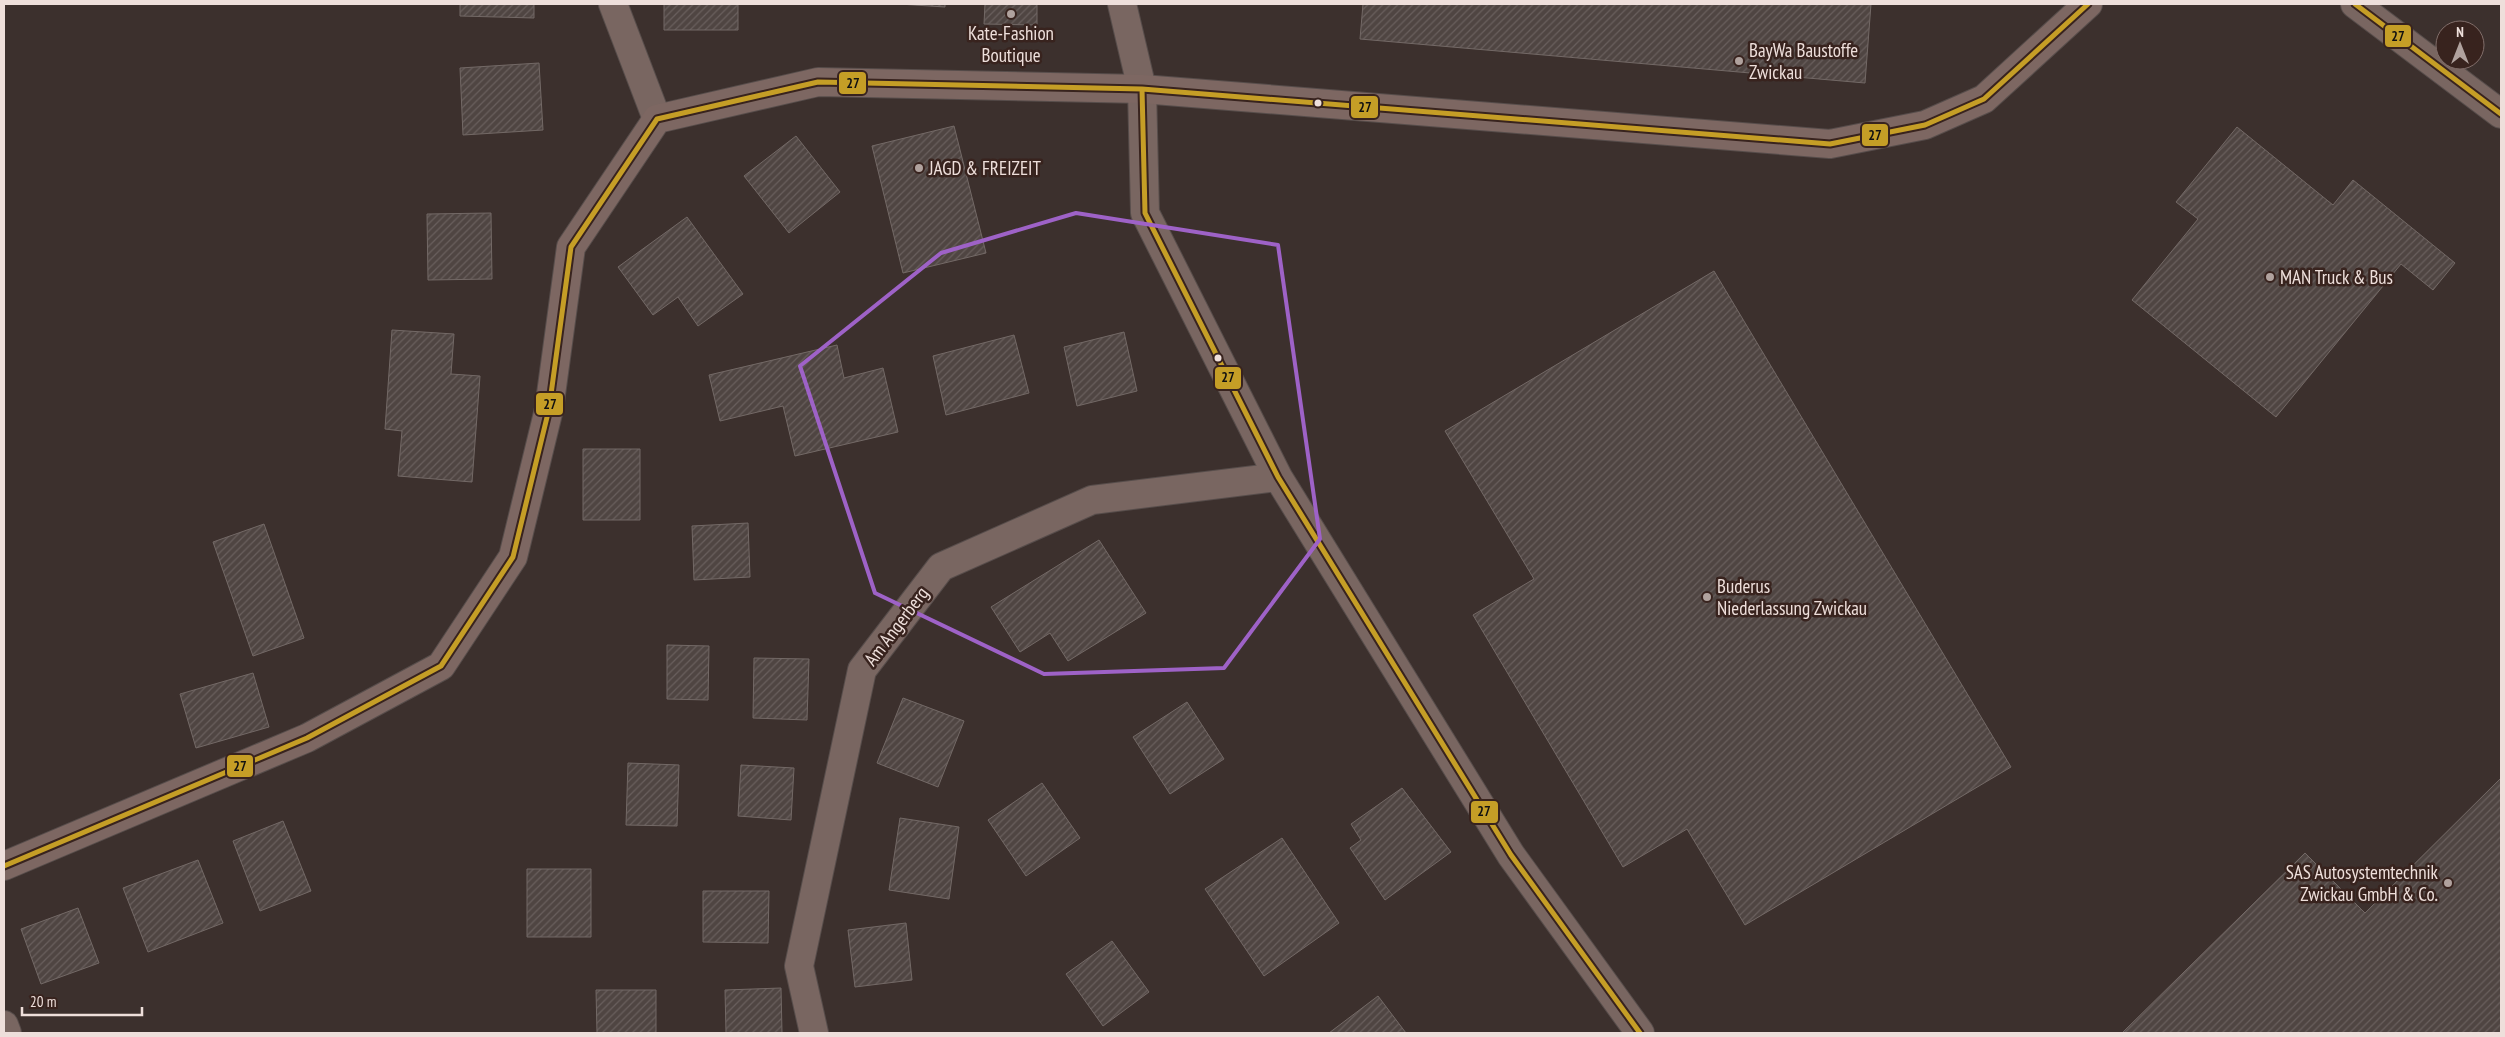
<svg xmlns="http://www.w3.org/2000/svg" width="2505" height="1037" font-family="'PT Sans Narrow',sans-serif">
<defs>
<pattern id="building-hatch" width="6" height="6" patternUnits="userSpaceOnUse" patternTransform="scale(1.25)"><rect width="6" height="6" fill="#4f4542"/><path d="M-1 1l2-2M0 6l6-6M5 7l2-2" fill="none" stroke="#695f5d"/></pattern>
</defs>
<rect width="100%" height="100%" fill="#3c302d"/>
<path fill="url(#building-hatch)" stroke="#736966" d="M460 4H534V18L460 16Z
M664 4H738V30H664Z
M899 4H945V7Z
M985 4H1037V25L984 24Z
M1363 4H1871L1865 83 1360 39Z
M539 63 543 130 463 135 460 68Z
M954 126 986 253 903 273 872 146Z
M2237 127 2333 205 2353 180 2455 263 2433 290 2401 264 2276 417 2132 300 2198 219 2176 202Z
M796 136 840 192 789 233 744 176Z
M491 213 492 279 428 280 427 214Z
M687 217 743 294 698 326 678 297 653 315 618 267Z
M1714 271 2011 767 1745 925 1687 829 1623 867 1473 615 1534 579 1445 431Z
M392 330 454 334 451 374 480 376 472 482 398 476 402 431 385 429Z
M1124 332 1137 391 1077 406 1064 347Z
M1014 335 1029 393 946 415 933 356Z
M837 345 844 378 883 368 898 432 795 456 783 406 720 421 709 375Z
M583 449H640V520H583Z
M748 523 750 577 694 580 692 526Z
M264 524 304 638 253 656 213 542Z
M1099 540 1146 613 1068 661 1050 633 1020 652 991 607Z
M667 645 709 646 708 700 667 699Z
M754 658 809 659 807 720 753 718Z
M253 673 269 727 196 748 180 694Z
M903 698 964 721 938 787 877 763Z
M1187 702 1224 759 1170 794 1133 737Z
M628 763 679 765 677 826 626 825Z
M741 765 794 768 791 820 738 816Z
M2501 778V1033H2122L2305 853 2365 913Z
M1042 783 1080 838 1026 876 988 820Z
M1402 788 1451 852 1385 900 1350 848 1361 840 1351 824Z
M900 818 959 827 949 899 889 890Z
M283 821 311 891 260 911 233 841Z
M1282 838 1339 923 1264 976 1205 889Z
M198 860 223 923 148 952 123 888Z
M527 869H591V937H527Z
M703 891H769L768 943 703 942Z
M78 908 99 963 41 984 21 929Z
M906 923 912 980 855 987 848 930Z
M1112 941 1149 992 1103 1026 1066 974Z
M781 988 782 1033H726L725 990Z
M596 990H656V1033H597Z
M1378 996 1406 1033H1329Z"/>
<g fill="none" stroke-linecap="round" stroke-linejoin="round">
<defs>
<path id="street" d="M613 4 657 119
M1122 4 1142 89 1145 213 1278 477 1511 855 1640 1033
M2355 4 2501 114
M4 1025 7 1033
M814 1033 799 966 862 670 941 567 1092 500 1278 477"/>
<path id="secondary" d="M4 866 307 738 441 666 513 557 549 409 571 247 657 119 818 82 1142 89 1830 144 1925 125 1984 99 2088 4"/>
</defs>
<use href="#street" stroke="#574d4b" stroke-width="30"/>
<use href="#secondary" stroke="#574d4b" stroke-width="30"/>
<use href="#street" stroke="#796661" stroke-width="28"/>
<use href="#secondary" stroke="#7d6762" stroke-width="28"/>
<defs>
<path id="bus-1" d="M2355 4 2501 114
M1142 89 1145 213 1278 477 1511 855 1640 1033
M4 866 307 738 441 666 513 557 549 409 571 247 657 119 818 82 1142 89 1830 144 1925 125 1984 99 2088 4"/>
</defs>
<use href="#bus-1" stroke="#38231e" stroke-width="9"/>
<use href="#bus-1" stroke="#c59e26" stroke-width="5"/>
</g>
<path fill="none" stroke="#9e62c7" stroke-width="4" stroke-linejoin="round" d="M1076 213 1278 245 1320 539 1224 668 1044 674 875 593 800 366 941 253Z"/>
<g fill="#b0a29e" stroke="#38231e" stroke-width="2">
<circle cx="1011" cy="14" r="5"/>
<circle cx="1739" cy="61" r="5"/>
<circle cx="919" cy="168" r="5"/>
<circle cx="2270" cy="277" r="5"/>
<circle cx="1707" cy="597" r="5"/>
<circle cx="2448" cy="883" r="5"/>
</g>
<g fill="#eedfdb" stroke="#38231e" stroke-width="2">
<circle cx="1318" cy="103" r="4.5"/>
<circle cx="1218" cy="358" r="4.5"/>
</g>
<g text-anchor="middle" stroke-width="5" stroke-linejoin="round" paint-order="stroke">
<g font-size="19" fill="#eedfdb" stroke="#38231e" text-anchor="start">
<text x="1011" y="40" text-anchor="middle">Kate-Fashion<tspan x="1011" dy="22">Boutique</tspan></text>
<text x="1749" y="57">BayWa Baustoffe<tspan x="1749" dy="22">Zwickau</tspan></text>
<text x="929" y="175">JAGD &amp; FREIZEIT</text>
<text x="2280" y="284">MAN Truck &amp; Bus</text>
<text x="1717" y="593">Buderus<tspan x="1717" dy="22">Niederlassung Zwickau</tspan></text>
<text x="2438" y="879" text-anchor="end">SAS Autosystemtechnik<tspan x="2438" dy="22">Zwickau GmbH &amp; Co.</tspan></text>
</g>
<g font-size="19" fill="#eedfdb" stroke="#38231e">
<text transform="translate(896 626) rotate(-53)" y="7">Am Angerberg</text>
</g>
</g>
<g stroke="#38231e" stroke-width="2">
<rect x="2384" y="24" width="28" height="24" rx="5" fill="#c59e26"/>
<rect x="838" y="71" width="29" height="24" rx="5" fill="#c59e26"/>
<rect x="1350" y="95" width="29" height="24" rx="5" fill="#c59e26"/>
<rect x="1861" y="123" width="28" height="24" rx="5" fill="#c59e26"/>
<rect x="1214" y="366" width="28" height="24" rx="5" fill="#c59e26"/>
<rect x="535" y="392" width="29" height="24" rx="5" fill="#c59e26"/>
<rect x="226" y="754" width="28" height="24" rx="5" fill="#c59e26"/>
<rect x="1470" y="800" width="29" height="24" rx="5" fill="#c59e26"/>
</g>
<g font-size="14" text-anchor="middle" font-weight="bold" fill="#111">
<text x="2398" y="41">27</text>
<text x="853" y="88">27</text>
<text x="1365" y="112">27</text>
<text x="1875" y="140">27</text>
<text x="1228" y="382">27</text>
<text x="550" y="409">27</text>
<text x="240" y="771">27</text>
<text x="1484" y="816">27</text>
</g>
<rect width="2505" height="1037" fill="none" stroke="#eedfdb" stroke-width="10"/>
<g transform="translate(2460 45)"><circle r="24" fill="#38231e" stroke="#816e6a"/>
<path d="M0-4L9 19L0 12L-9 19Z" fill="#b0a29e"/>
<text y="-8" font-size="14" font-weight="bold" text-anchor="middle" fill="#eedfdb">N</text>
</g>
<path d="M22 1007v8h120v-8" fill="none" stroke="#eedfdb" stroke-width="2.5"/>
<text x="30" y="1007" font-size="15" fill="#eedfdb" stroke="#38231e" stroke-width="4" paint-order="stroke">20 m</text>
</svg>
